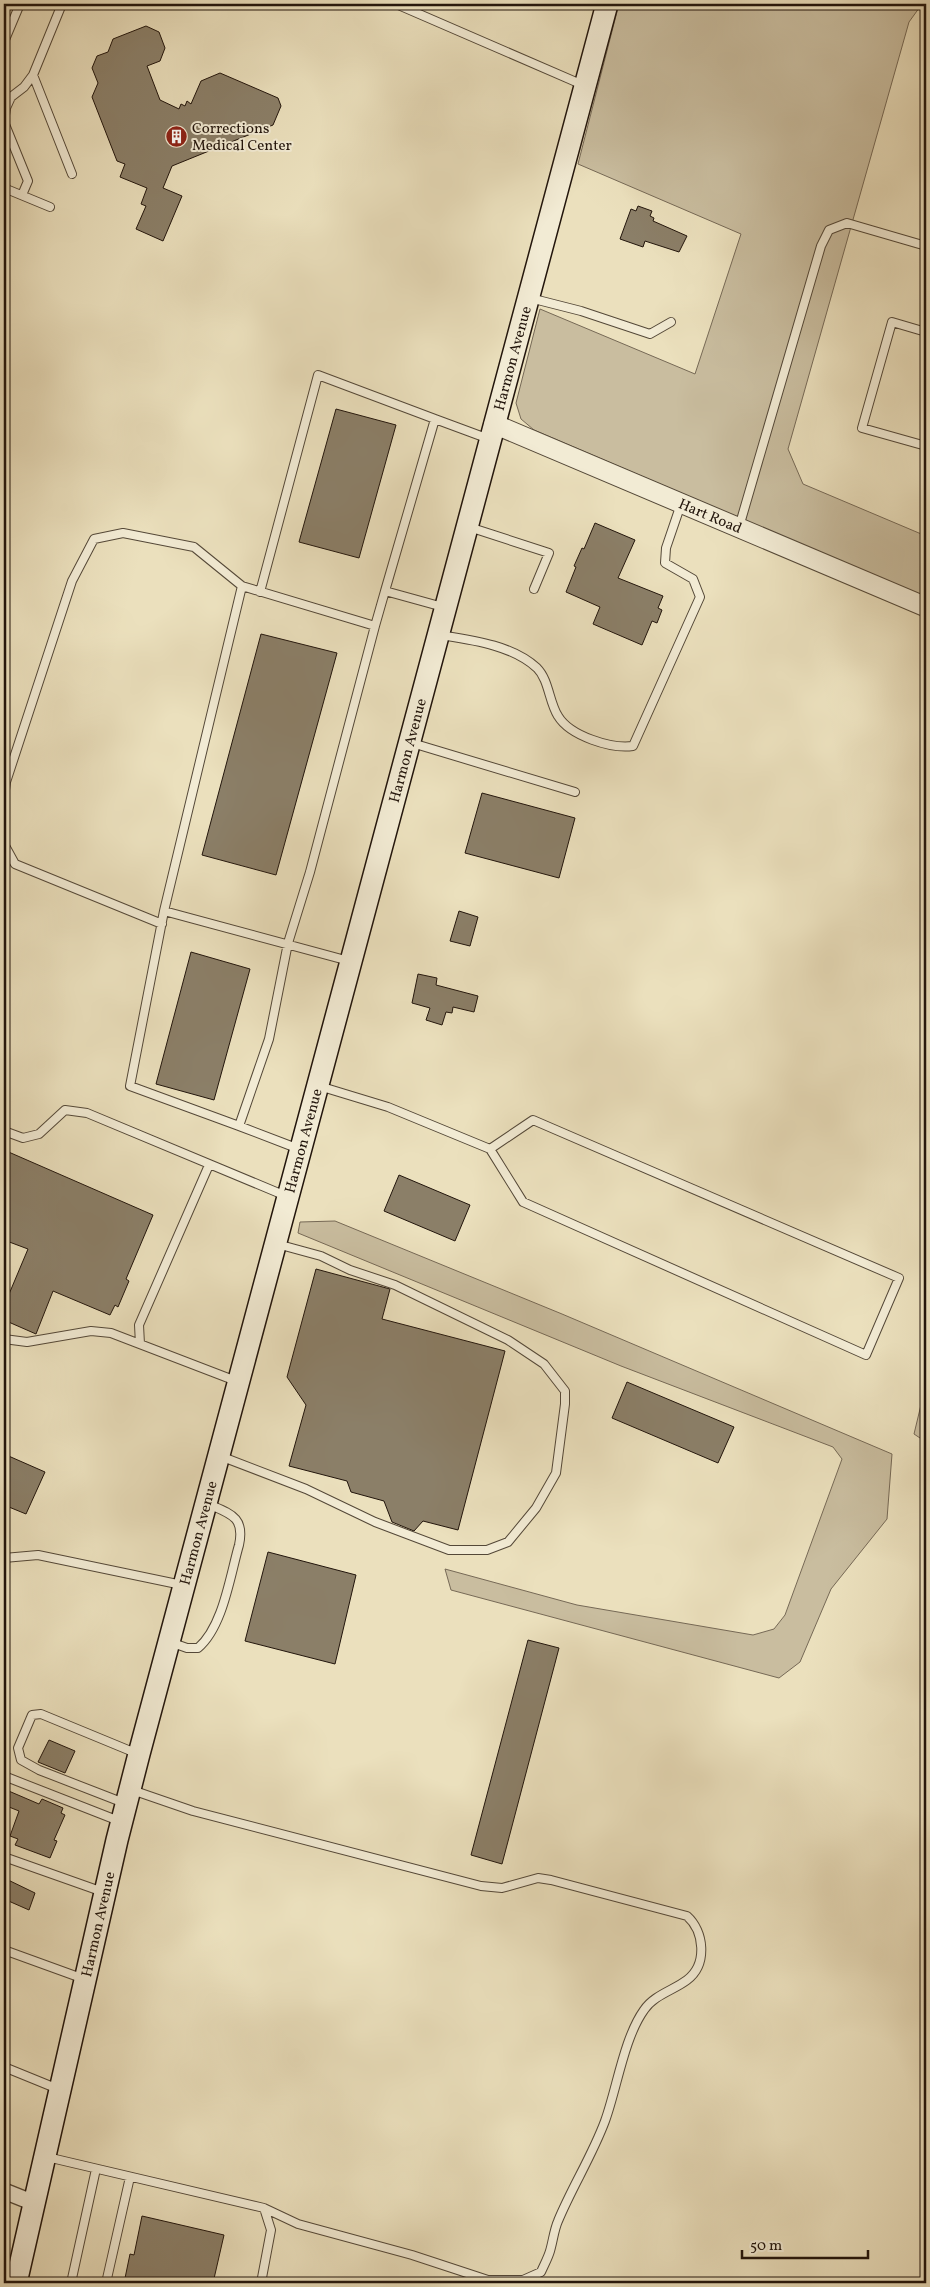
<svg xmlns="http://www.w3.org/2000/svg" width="930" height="2287" font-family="Vollkorn,serif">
<rect width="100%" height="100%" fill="#ebe0bd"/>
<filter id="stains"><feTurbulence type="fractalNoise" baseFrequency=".004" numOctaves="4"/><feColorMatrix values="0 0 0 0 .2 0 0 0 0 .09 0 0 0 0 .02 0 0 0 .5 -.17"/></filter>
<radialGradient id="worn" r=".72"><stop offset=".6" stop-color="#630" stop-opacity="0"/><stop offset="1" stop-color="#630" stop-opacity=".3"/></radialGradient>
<path fill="#c9bd9f" stroke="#766956" d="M619 4H922L909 22 788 449 803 484 926 536V598L534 430 521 419 516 403 540 309 695 374 741 234 578 164Z
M335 1221 562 1314 892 1454 887 1519 831 1589 800 1662 779 1678 451 1590 445 1569 577 1605 753 1635 774 1629 785 1615 842 1459 833 1447 621 1366 298 1233 300 1222Z
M926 1384V1442L914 1434Z"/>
<path fill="#8b7f68" stroke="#22150c" d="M146 26 159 32 165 48 160 61 147 66 160 100 179 109 181 104 185 106 187 101 191 104 201 81 220 73 278 98 281 106 273 125 172 166 163 188 182 196 163 241 136 229 146 206 141 204 147 188 120 177 125 164 117 161 92 97 98 83 92 68 97 56 108 52 113 39Z
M638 206 652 211 650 216 654 218 653 221 687 236 679 252 645 241 643 247 620 239 631 209 636 211Z
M336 409 396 425 359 558 299 542Z
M595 523 635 540 618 578 663 596 658 608 662 610 657 623 652 621 642 645 593 624 600 607 566 592 576 567 574 566 582 548 584 549Z
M261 634 337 653 276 875 202 855Z
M482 793 575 818 559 878 465 853Z
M459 911 478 917 470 946 450 941Z
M191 952 250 969 214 1100 156 1084Z
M418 974 437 978 436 985 478 996 474 1012 453 1007 452 1013 446 1012 442 1025 426 1020 430 1008 412 1003Z
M4 1150 153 1215 126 1279 129 1281 118 1307 115 1305 110 1315 53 1291 36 1334 4 1320V1306L28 1249 4 1240Z
M399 1175 470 1205 455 1241 384 1211Z
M316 1269 390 1289 382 1319 505 1351 458 1530 423 1521 414 1531 392 1522 384 1501 351 1492 347 1481 289 1466 306 1405 287 1377Z
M627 1382 734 1427 718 1463 612 1418Z
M4 1454 45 1472 26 1514 4 1505Z
M268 1552 356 1575 335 1664 245 1641Z
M528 1640 559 1648 502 1864 471 1855Z
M49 1740 75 1751 65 1773 38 1762Z
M4 1789 39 1804 42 1799 63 1808 61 1813 65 1815 54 1840 57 1841 50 1858 15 1845 18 1839 10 1836 19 1811 4 1805Z
M4 1878 35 1893 29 1910 4 1899Z
M142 2216 224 2235 213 2283H124L130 2254 134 2255Z"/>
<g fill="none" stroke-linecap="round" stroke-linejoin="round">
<defs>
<path id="service" d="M62 4 33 75 72 174
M396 4 583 85
M4 42 20 4
M4 188 50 207
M22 195 28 181 4 122 6 108 11 97 24 87 33 75
M530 298 581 311 650 334 671 322
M926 332 892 322 862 428 926 446
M469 527 549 553 534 589
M739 527 821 246 829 230 847 223 926 246
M260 592 318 375 435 419
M443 607 385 591 435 419 489 439
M375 626 385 591
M440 635C472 640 512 645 537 668 549 680 549 702 558 716 570 736 611 749 633 746L700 597 693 579 665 563 666 548 681 504
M412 743 575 792
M4 798 6 782 72 581 94 539 123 533 194 547 242 586
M4 844 15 864 162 924
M164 911 130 1086 239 1126
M319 1086 388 1107 490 1149 533 1120 899 1278 866 1355 523 1202 490 1149
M4 1131 23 1138 39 1134 65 1110 87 1113 286 1196
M299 1149 239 1126 269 1039 288 943 310 872 375 626 242 586 164 911 349 961
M4 1339 27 1342 91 1331 111 1333 236 1381
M140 1344 139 1325 209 1165
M220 1456 306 1489 375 1522 449 1550H487L508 1542 536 1508 556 1473 565 1404V1391L544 1364 508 1340 395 1285 350 1270 321 1256 277 1244
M4 1558 38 1555 182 1585
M170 1642 187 1648H198C223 1627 230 1576 239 1545 245 1517 231 1514 208 1504
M4 1776 119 1821
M132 1790 193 1811 481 1886 502 1888 538 1878 551 1880 687 1916C704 1931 708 1964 687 1980 674 1990 654 1995 644 2010 624 2038 617 2088 605 2121 592 2156 572 2187 558 2221 554 2230 553 2241 550 2251 548 2258 544 2265 541 2272L523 2280H488L412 2255 298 2224 264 2208
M124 1803 39 1770 21 1760 18 1748 32 1715 41 1714 138 1754
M4 1857 103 1892
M4 1950 84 1979
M4 2067 58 2089
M47 2157 264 2208 271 2230 261 2283
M71 2283 96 2169
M106 2283 130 2177"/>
<path id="minor" d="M4 2191 34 2203"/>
<g id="tertiary">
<path id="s1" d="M494 424 926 607"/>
</g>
<g id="secondary">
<path id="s2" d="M16 2283 117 1840 139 1754 607 4"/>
</g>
</defs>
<use href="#service" stroke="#544838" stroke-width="10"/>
<use href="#minor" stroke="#544838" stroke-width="18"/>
<use href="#tertiary" stroke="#544838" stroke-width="21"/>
<use href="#secondary" stroke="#22150c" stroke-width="24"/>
<use href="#service" stroke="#f2ebd4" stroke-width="8"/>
<use href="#minor" stroke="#f2ebd4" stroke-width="15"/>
<use href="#tertiary" stroke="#f2ebd4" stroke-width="19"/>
<use href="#secondary" stroke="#f2ebd4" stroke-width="21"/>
</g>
<defs>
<symbol id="building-disc" viewBox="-11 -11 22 22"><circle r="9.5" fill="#8f2418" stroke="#f2ebd4"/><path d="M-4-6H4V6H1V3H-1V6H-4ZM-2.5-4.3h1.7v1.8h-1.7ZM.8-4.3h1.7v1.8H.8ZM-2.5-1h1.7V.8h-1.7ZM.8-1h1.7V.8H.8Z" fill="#fff"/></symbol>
</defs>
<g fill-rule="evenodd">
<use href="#building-disc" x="164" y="124" width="25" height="25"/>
</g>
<g text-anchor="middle" stroke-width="4" stroke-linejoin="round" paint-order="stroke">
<g font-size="15" fill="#22150c" stroke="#f2ebd4" text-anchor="start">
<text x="192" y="133">Corrections<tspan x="192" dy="17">Medical Center</tspan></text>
</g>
<g font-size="15" fill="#22150c" stroke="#f2ebd4">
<text dy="5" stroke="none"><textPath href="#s2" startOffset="1988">Harmon Avenue</textPath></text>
<text dy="5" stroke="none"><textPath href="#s1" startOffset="235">Hart Road</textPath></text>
<text dy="5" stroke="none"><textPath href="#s2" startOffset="1582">Harmon Avenue</textPath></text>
<text dy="5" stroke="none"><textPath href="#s2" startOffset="1178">Harmon Avenue</textPath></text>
<text dy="5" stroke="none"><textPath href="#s2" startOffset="772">Harmon Avenue</textPath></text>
<text dy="5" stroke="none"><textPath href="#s2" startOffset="368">Harmon Avenue</textPath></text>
</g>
</g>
<rect width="930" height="2287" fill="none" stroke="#ebe0bd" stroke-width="20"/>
<rect x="5" y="5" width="920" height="2277" fill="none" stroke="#22150c" stroke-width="2.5"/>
<rect x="10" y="10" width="910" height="2267" fill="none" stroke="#22150c"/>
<path d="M742 2250v8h126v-8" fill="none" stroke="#22150c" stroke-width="2.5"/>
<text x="750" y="2250" font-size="15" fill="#22150c" stroke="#f2ebd4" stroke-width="4" paint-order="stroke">50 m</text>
<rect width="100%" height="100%" filter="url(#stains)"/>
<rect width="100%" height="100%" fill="url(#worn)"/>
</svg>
